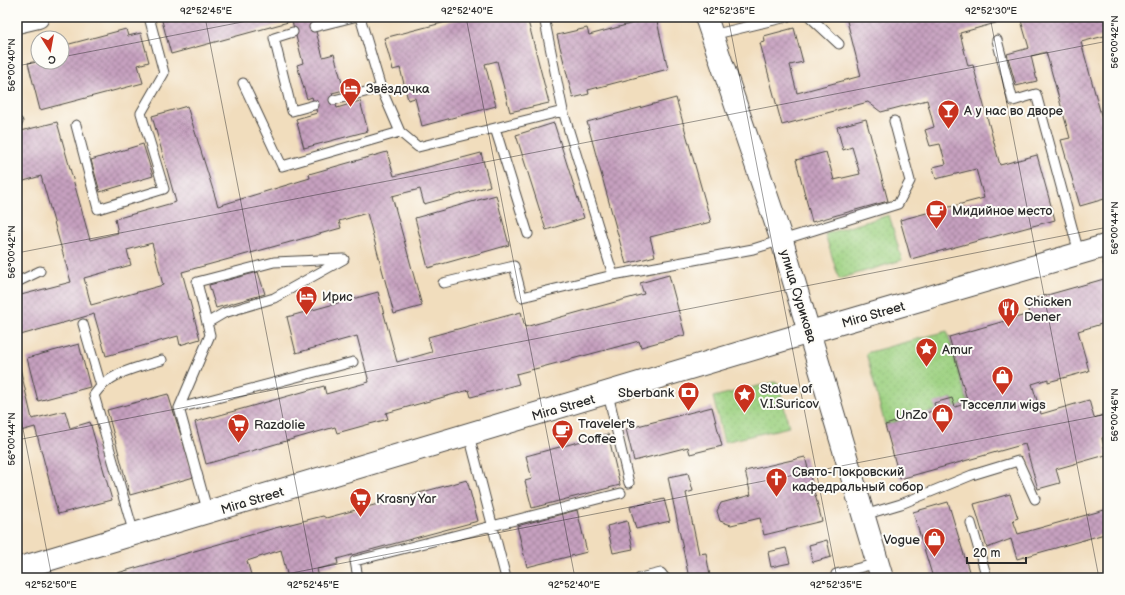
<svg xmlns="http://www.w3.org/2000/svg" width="1125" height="595" font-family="'Balsamiq Sans',sans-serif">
<defs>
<pattern id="park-dots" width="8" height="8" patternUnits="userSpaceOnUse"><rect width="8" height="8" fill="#9dd181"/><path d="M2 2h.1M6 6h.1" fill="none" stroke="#87b470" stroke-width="1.8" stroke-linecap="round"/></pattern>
<pattern id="building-cross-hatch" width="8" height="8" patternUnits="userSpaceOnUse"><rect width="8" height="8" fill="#c6a0bf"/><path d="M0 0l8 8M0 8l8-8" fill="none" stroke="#a1839b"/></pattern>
</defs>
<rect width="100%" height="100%" fill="#fdfcf7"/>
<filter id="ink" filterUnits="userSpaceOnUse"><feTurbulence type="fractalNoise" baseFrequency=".025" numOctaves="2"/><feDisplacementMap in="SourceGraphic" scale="8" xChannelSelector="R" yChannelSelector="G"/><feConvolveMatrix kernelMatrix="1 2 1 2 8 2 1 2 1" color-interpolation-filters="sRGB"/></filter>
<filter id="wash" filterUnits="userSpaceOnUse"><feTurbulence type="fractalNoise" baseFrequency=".012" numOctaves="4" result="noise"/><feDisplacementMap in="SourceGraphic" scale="16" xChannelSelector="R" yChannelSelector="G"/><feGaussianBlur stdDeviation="0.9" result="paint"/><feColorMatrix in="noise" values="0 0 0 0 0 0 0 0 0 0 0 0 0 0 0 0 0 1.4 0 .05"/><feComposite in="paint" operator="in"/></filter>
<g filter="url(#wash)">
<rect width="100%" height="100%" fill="#f1ddbd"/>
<path fill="url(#park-dots)" stroke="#647e56" d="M889 215 902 260 839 279 825 234Z
M947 331 968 403 955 407 952 398 936 410 885 425 866 353Z
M775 382 779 385 789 427 724 442 713 397Z"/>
<g id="blocks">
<path fill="url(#building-cross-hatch)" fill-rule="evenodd" d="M161 17H312L323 57 334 54 344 90 332 93 337 108 360 101 368 131 304 148 296 119 317 113 312 97 307 99 297 65 303 63 292 21 171 54Z
M465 17H527L549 103 510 112 497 61 485 64 496 106 422 126 415 98 408 100 400 68 393 70 384 38Z
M656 17 668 69 588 90 589 94 573 98 557 35 587 28 589 35Z
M846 17H1017L960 33 968 66 973 65 1000 165 1037 155 1055 220 911 259 900 220 984 198 976 169 936 179 933 167 946 164 940 144 930 146 925 130 934 127 927 100 881 112 868 102 782 125 760 43 765 42 764 36 794 28 803 62 790 65 797 93 861 76Z
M1020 17H1108V35L1081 42 1106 133 1108 132V198L1080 206 1061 140 1070 138 1046 52 1031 56 1037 81 1016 86 1007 54 1029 48Z
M126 29 128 36 141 33 149 62 138 65 143 83 40 110 28 63 38 61 62 62V46Z
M676 98 711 222 650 237 655 256 626 264 587 122Z
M187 106 218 206 310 178 309 174 387 152 394 176 481 153 490 186 424 204 420 189 392 196 422 306 394 314 367 213 339 221 341 228 182 272 200 339 180 345 178 336 106 356 94 314 17 336V296L71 282 41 176 17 183V132L57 122 90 240 118 233 115 219 176 202 152 116ZM152 243 163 285 91 305 84 278 131 265 127 250Z
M866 119 888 201 812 222 796 160 826 152 834 180 860 174 852 147 843 150 837 127Z
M554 123 584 218 546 230 516 135Z
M143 144 153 176 100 192 91 160Z
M496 195 509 245 428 268 415 218Z
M258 272 265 294 216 308 209 285Z
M669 275 685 335 641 347 639 341 516 374 519 384 471 397 469 390 386 413 388 419 337 433 335 427 206 464 195 422 324 386 326 394 369 382 357 336 296 353 287 317 378 292 397 362 432 352 428 337 521 312 525 327 644 294 640 283Z
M1104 279 1108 292V322L1078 331 1089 371 1048 382V379L1032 384 1041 414 1089 400 1094 418 1102 415 1108 435 1102 438 1106 455 1056 469 1060 483 1038 489 1025 444 900 479 885 425 936 410 934 403 952 398 955 407 968 403 949 337 1029 314 1026 301Z
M79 344 90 387 38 401 27 358Z
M17 355 32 419 65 411 70 428 90 422 112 500 58 514 35 427 17 432Z
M168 394 194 477 130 495 107 410Z
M712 407 722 446 690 454 688 447 634 461 626 429Z
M608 434 620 485 532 508 525 481 532 479 526 456Z
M805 457 822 521 764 535 760 518 731 525 720 521 717 511 721 503 751 495 745 471Z
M688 473 693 491 686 493 699 554 706 553 710 576 719 578H689L668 477Z
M467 480 478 521 337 559 338 564 317 569 319 578H288L281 550 247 561 252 578H100L275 528 323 516 326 518Z
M1010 494 1018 518 1013 520 1018 534 1108 509V533L1017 559 1011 539 987 548 974 504Z
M664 499 670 521 636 529 630 507Z
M948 502 971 578H933L913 512Z
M577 510 587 552 527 567 517 526Z
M627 521 633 549 613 553 607 526Z
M827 540 831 557 813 562 809 545Z
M786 548 790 563 771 567 768 552Z"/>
</g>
</g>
<g filter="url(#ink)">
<use href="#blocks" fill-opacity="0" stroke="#494641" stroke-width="1"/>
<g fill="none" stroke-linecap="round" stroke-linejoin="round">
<defs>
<path id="service" d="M360 17 381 88 400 132 418 147 495 128
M544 17 563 111 613 275
M810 17 839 44
M314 27 354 17
M293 32 274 38 292 111 314 105
M712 35 787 17
M997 40 1013 101 1036 94 1079 253
M243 83 282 166 400 132
M334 100 381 88
M17 123 18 122
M76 125 98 209 164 189 141 113 164 73 149 17
M528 234 495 128 563 111
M1104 246 1108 262
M17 282 40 271
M443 283 514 266 522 297 613 275 753 249 898 204 910 181 894 121
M207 323 197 282 274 262 344 259 274 298 224 313 207 323 210 335 179 408 208 513
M83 324 101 386
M608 394 629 483
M179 408 353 362
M469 435 506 578
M864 515 901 504 972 475 1018 461 1035 499
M971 523 987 578
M134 534 94 395C110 372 136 368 162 360
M836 574 878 563
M358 578 355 561 621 493
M640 578 661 573 665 578"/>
<path id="secondary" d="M17 569 810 332"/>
<path id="primary" d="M706 17 782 241 882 578
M17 22 38 17
M810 332 1108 245"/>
</defs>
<use href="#service" stroke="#494641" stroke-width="11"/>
<use href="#secondary" stroke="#494641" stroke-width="24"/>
<use href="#primary" stroke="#494641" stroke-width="24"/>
<use href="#service" stroke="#fff" stroke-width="9"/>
<use href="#secondary" stroke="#fff" stroke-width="22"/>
<use href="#primary" stroke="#fff" stroke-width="22"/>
</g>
</g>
<path fill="none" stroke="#2b2b2b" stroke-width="1" stroke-opacity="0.45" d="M205 17 314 578M466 17 575 578M728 17 837 578M990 17 1099 578M62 57 268 17M17 66 38 62M17 253 1108 41M17 398 52 578M17 440 1108 227M266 578 1108 414"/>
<defs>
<symbol id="hotel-pin" viewBox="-11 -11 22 30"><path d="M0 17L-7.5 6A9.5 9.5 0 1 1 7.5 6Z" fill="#c8321e" stroke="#fdfcf7"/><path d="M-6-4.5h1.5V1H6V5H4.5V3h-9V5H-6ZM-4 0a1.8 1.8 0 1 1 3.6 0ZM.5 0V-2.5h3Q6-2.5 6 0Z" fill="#fff"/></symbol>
<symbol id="bar-pin" viewBox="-11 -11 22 30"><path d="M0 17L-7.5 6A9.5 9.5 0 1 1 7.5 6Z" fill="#c8321e" stroke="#fdfcf7"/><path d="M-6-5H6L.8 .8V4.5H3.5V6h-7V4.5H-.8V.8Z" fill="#fff"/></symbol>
<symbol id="cafe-pin" viewBox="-11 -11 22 30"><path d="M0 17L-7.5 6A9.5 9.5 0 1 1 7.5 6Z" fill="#c8321e" stroke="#fdfcf7"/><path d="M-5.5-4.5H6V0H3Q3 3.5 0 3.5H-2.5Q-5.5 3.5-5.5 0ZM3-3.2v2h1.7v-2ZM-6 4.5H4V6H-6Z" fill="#fff"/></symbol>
<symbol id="restaurant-pin" viewBox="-11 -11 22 30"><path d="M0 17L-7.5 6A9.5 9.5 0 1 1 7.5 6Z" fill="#c8321e" stroke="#fdfcf7"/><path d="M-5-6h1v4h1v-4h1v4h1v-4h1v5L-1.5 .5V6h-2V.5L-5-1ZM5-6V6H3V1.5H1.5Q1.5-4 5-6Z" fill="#fff"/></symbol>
<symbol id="sight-pin" viewBox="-11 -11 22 30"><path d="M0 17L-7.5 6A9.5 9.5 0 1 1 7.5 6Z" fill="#c8321e" stroke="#fdfcf7"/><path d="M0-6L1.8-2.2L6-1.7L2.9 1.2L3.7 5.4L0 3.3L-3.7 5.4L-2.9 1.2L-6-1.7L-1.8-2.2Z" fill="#fff"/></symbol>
<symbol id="shop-pin" viewBox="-11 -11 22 30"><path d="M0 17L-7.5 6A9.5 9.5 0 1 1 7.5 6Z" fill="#c8321e" stroke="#fdfcf7"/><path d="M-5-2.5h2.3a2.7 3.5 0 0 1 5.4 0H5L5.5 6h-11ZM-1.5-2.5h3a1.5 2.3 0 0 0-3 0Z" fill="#fff"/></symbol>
<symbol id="bank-pin" viewBox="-11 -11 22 30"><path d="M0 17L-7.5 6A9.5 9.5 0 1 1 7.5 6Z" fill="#c8321e" stroke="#fdfcf7"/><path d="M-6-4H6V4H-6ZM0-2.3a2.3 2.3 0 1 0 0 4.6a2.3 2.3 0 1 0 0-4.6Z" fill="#fff"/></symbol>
<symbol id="supermarket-pin" viewBox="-11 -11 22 30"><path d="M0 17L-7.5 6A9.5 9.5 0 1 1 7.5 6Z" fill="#c8321e" stroke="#fdfcf7"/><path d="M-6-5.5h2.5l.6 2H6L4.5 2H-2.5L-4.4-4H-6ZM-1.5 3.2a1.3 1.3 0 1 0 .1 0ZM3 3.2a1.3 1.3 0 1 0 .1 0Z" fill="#fff"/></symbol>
<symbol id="church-pin" viewBox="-11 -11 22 30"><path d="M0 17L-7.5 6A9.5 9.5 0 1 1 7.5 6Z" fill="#c8321e" stroke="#fdfcf7"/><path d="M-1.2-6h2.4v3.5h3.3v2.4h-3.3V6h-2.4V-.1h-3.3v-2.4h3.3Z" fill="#fff"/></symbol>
</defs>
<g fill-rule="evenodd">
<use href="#hotel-pin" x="338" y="76" width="25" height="34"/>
<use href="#bar-pin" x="936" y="98" width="25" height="34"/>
<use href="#cafe-pin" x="924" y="198" width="25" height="34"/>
<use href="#hotel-pin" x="294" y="284" width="25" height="34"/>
<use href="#restaurant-pin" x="996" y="296" width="25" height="34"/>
<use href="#sight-pin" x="914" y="336" width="25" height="34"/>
<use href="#shop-pin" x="990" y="364" width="25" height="34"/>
<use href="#bank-pin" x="676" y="380" width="25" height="34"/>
<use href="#sight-pin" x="732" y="382" width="25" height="34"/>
<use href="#shop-pin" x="930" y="402" width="25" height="34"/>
<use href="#supermarket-pin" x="226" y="412" width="25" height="34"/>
<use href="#cafe-pin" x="550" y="418" width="25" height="34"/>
<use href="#church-pin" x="764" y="466" width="25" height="34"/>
<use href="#supermarket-pin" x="348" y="486" width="25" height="34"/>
<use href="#shop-pin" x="922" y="526" width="25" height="34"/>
</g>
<g text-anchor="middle" stroke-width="4" stroke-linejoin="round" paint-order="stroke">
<g font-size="13" fill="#2b2b2b" stroke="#fdfcf7" text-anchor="start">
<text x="366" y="93">Звёздочка</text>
<text x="964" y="115">А у нас во дворе</text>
<text x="952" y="215">Мидийное место</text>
<text x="322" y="301">Ирис</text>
<text x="1024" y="306">Chicken<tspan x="1024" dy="15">Dener</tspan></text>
<text x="942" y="354">Amur</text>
<text x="760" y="393">Statue of<tspan x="760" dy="15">V.I.Suricov</tspan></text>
<text x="674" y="397" text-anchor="end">Sberbank</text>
<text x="1003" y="409" text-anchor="middle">Тэсселли wigs</text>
<text x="928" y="419" text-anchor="end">UnZo</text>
<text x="578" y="428">Traveler's<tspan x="578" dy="15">Coffee</tspan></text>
<text x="254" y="429">Razdolie</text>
<text x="792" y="476">Свято-Покровский<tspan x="792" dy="15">кафедральный собор</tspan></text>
<text x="376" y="503">Krasny Yar</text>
<text x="920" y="544" text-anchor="end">Vogue</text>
</g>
<g font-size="13" fill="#2b2b2b" stroke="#fdfcf7">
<text transform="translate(799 296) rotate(73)" y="5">улица Сурикова</text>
<text transform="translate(873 314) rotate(-16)" y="5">Mira Street</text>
<text transform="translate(563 407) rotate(-16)" y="5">Mira Street</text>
<text transform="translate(252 500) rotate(-17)" y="5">Mira Street</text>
</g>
</g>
<rect width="1125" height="595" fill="none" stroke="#fdfcf7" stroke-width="44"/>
<g transform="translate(50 50) rotate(169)"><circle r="19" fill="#fdfcf7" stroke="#a9a8a5"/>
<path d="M0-3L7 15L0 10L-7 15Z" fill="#c8321e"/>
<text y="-6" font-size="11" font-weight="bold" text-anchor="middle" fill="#2b2b2b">С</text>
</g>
<path d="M967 557v6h59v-6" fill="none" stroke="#2b2b2b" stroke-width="2"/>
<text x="973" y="557" font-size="12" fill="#2b2b2b" stroke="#fdfcf7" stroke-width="3" paint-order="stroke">20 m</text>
<rect x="22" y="22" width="1081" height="551" fill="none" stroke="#2b2b2b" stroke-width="1.5"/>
<g font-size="10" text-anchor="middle" fill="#2b2b2b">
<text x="206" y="14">92°52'45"E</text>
<text x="467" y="14">92°52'40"E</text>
<text x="729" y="14">92°52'35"E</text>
<text x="991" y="14">92°52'30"E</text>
<text transform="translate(1114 42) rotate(-90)" y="4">56°00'42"N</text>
<text transform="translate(11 65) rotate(-90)" y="4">56°00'40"N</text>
<text transform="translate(1114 228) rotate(-90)" y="4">56°00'44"N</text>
<text transform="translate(11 252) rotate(-90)" y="4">56°00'42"N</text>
<text transform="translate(1114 415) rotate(-90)" y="4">56°00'46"N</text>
<text transform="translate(11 439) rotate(-90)" y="4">56°00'44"N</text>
<text x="51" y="588">92°52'50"E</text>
<text x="313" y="588">92°52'45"E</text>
<text x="574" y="588">92°52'40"E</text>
<text x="836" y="588">92°52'35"E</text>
</g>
</svg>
